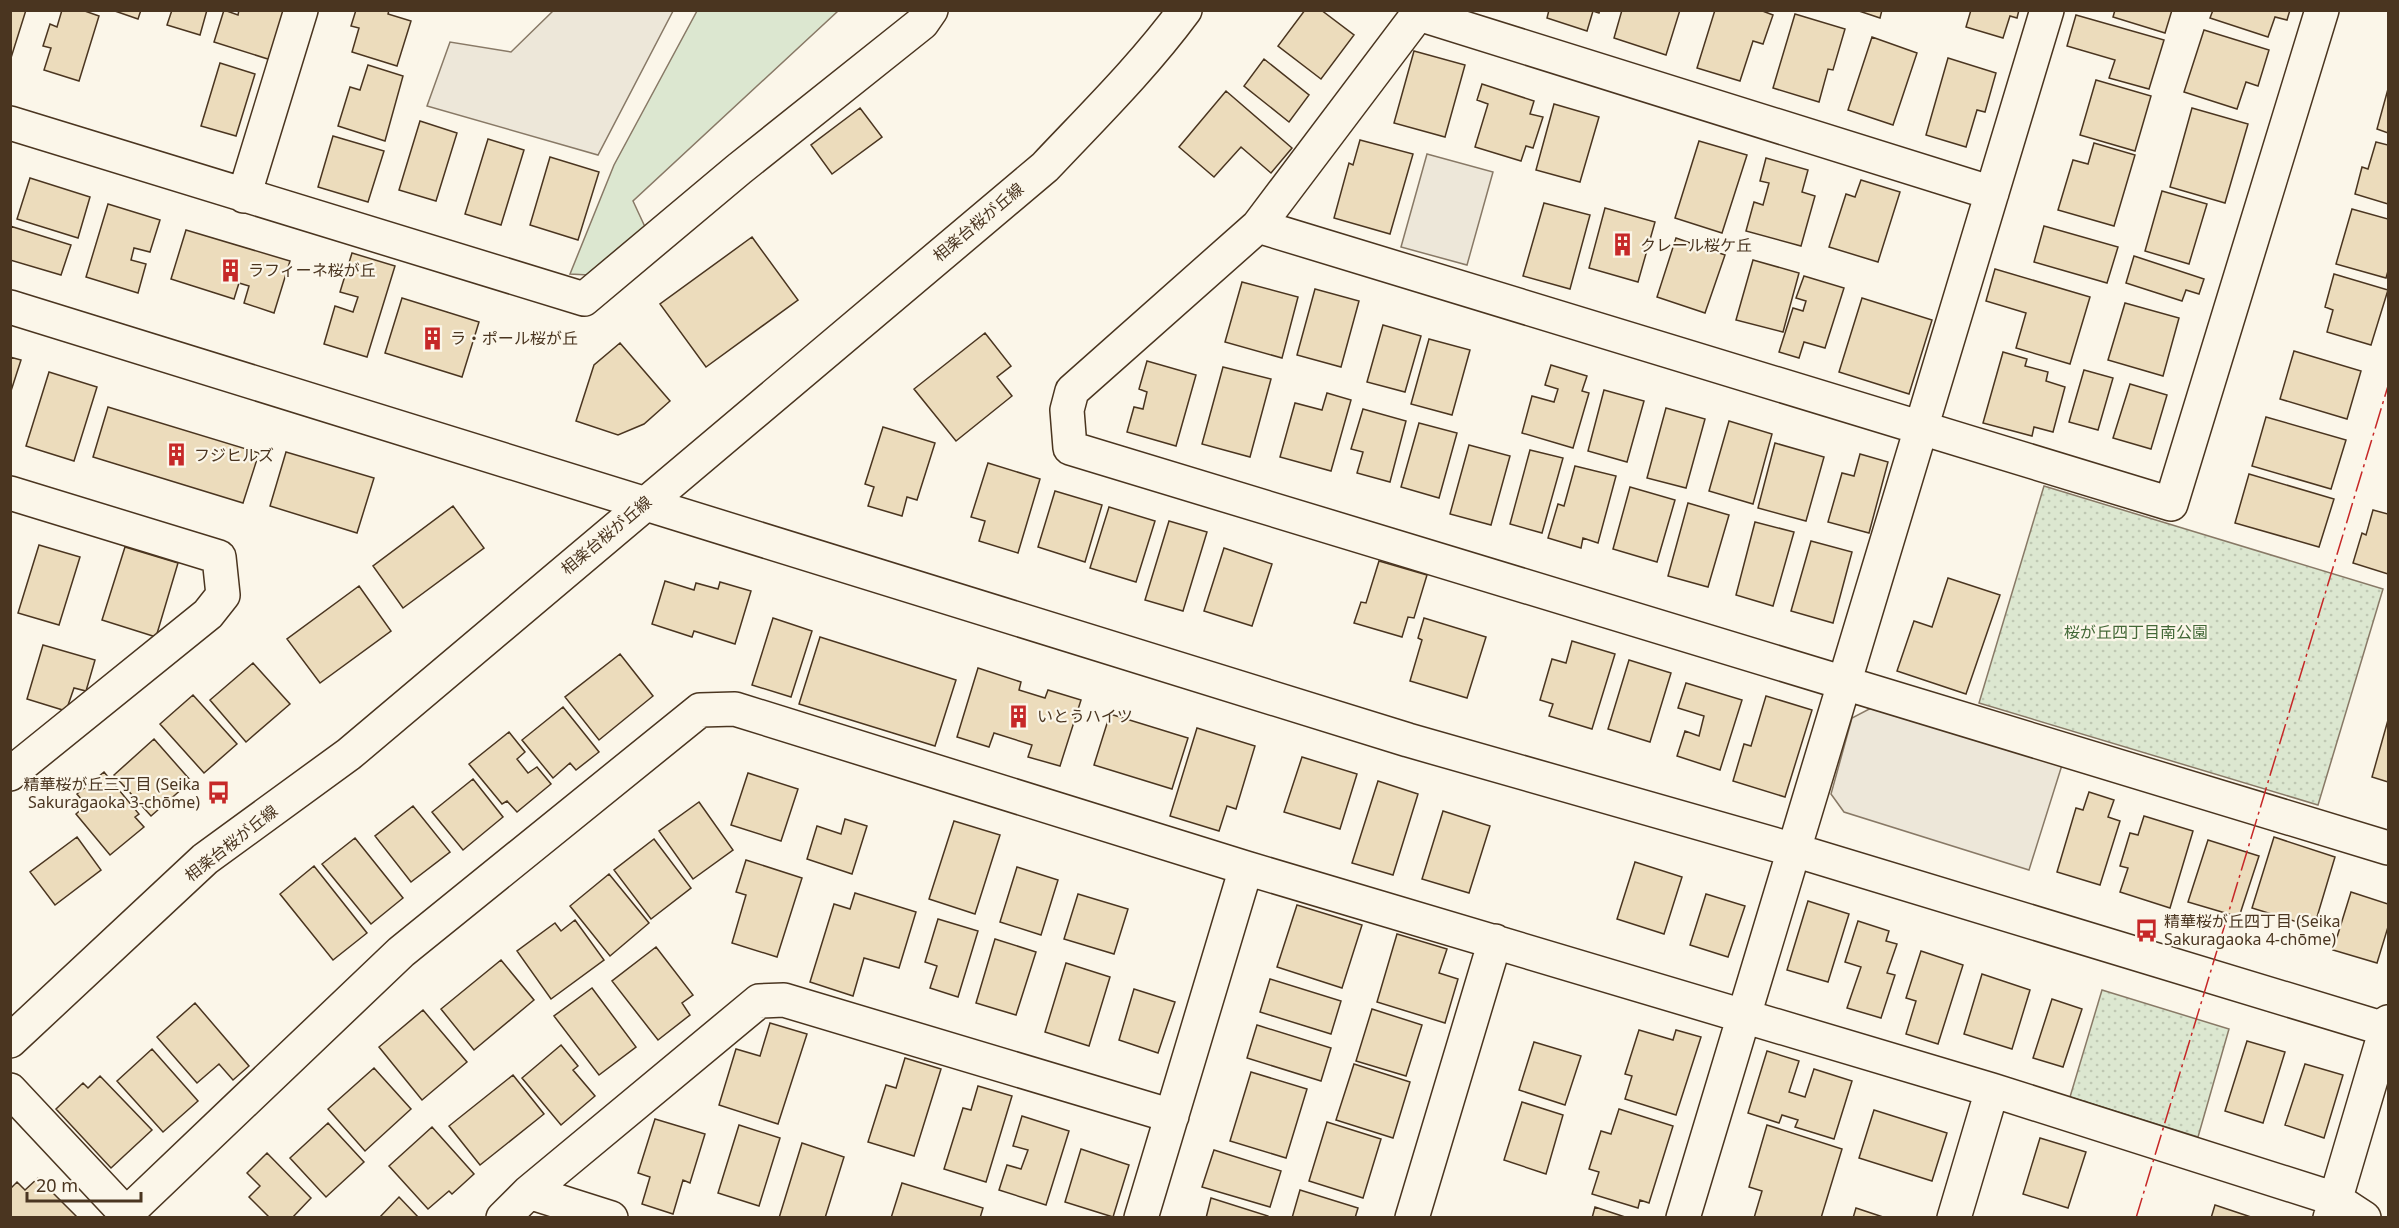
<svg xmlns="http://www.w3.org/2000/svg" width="2399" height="1228" font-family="'Noto Sans','Noto Sans JP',sans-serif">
<defs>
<pattern id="park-dots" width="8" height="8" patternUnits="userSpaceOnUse" patternTransform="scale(1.5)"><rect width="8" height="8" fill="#dce7d0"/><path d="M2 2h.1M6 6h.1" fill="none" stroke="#bec7b2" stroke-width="1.8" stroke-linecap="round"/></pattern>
</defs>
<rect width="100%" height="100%" fill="#fbf6e9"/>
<path fill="#dce7d0" stroke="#887966" stroke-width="1.5" d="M697 11H838L633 201 646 229 589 275 570 274 614 165Z"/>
<path fill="url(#park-dots)" stroke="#887966" stroke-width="1.5" d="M2044 486 2383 589 2318 805 1979 703Z
M2102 990 2229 1029 2198 1137 2070 1097Z"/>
<path fill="#ede7d9" stroke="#887966" stroke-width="1.5" d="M553 11H673L598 155 427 106 450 42 511 52Z
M1427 154 1493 172 1467 265 1401 247Z
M1873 707 2062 765 2029 870 1844 812 1831 794 1852 718Z"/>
<path fill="#ecdcbc" stroke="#4a3520" stroke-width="1.5" d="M10 10H26L10 61Z
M62 10H82L99 16 79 81 44 70 51 48 43 46 50 24 57 27Z
M112 10H141L138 19Z
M172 10H207L200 35 167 25Z
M224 10 238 15 239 10H287L271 60 214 42Z
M356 10H389L388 14 411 21 397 66 352 52 359 28 351 26Z
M1305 10H1321L1354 35 1321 79 1278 46Z
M1549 10H1600L1599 13 1593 11 1587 31 1547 18Z
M1622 10H1680L1666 55 1614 38Z
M1715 10H1760L1773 15 1763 44 1753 41 1740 81 1697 68Z
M1856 10H1882L1880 18Z
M1971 10H2019L2017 18 2010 16 2003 38 1966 27Z
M2115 10H2172L2165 33 2113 17Z
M2213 10H2290L2287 20 2275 17 2268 37 2210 18Z
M1795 14 1845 29 1833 70 1828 69 1819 102 1773 88Z
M2076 15 2164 40 2149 89 2109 78 2115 60 2067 46Z
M2204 30 2269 50 2258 86 2246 82 2237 109 2184 92Z
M1872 37 1917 53 1893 125 1848 110Z
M1414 51 1465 65 1445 137 1394 123Z
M1948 58 1996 73 1985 112 1977 110 1966 147 1926 135Z
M1264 59 1309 95 1289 122 1244 86Z
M220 63 255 74 236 136 201 126Z
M368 65 403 76 385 141 338 126 350 87 360 90Z
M2096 80 2151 96 2135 151 2080 135Z
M1482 84 1534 101 1530 114 1543 117 1533 148 1526 146 1521 161 1475 147 1488 104 1477 100Z
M2388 89V133L2377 129Z
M1226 91 1292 148 1271 173 1241 147 1214 177 1179 147Z
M1554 104 1599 117 1580 182 1536 170Z
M860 108 882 137 832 174 811 145Z
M2192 108 2248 124 2225 203 2170 187Z
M420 121 457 133 436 201 399 190Z
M333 136 384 151 368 202 318 187Z
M488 139 524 150 501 225 465 214Z
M1360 140 1413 154 1390 234 1334 218 1349 163 1353 165Z
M1699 141 1747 155 1722 233 1675 218Z
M2376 142 2388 145V204L2355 194 2362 167 2368 169Z
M2094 143 2135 155 2114 226 2058 210 2073 160 2088 164Z
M550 157 599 172 578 240 530 225Z
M1766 158 1808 170 1802 192 1815 196 1801 246 1746 231 1754 202 1763 205 1769 183 1760 181Z
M30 178 90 197 78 238 17 219Z
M1861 180 1900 192 1878 262 1829 247 1846 194 1855 197Z
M2162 191 2207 204 2189 264 2145 251Z
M1544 203 1590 215 1570 289 1523 276Z
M108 204 160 220 150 252 134 248 131 260 146 264 138 293 86 277Z
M1605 208 1655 222 1638 282 1589 268Z
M2352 209 2388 219V271L2386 278 2336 264Z
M10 226 71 245 61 275 10 260Z
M2044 226 2118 247 2107 283 2034 262Z
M186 230 290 261 274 313 244 303 249 286 239 283 234 299 171 279Z
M752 237 798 300 706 367 660 304Z
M1676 238 1725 255 1705 313 1657 297Z
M352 253 395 266 367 357 324 344 335 306 353 312 358 297 340 292Z
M2134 256 2204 279 2199 294 2186 290 2182 301 2126 283Z
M1753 260 1799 273 1783 332 1736 320Z
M1995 269 2090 297 2070 364 2016 348 2026 313 1986 301Z
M2334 274 2388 290 2371 345 2327 332 2333 310 2325 307Z
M1804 276 1844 288 1825 348 1804 342 1799 358 1779 352 1793 308 1803 311 1806 301 1796 298Z
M1242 282 1298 297 1282 358 1225 342Z
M1315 289 1359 301 1341 367 1297 355Z
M402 298 479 322 462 377 385 353Z
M1862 298 1932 320 1909 394 1839 372Z
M2125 303 2179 318 2163 376 2108 360Z
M1383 325 1421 336 1405 392 1367 382Z
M985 333 1011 366 997 377 1012 396 956 441 914 389Z
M1429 339 1470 350 1452 415 1411 404Z
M620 343 670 401 644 424 618 435 576 421 594 365Z
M2294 351 2361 371 2347 419 2280 399Z
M2003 352 2027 359 2025 366 2048 372 2046 381 2065 387 2053 432 2034 427 2032 436 1983 423Z
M10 357 21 360 10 394Z
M1147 361 1196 375 1176 446 1127 432 1134 407 1143 409 1147 392 1139 389Z
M1551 365 1587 376 1582 391 1589 393 1573 448 1522 433 1532 396 1554 402 1558 389 1545 385Z
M1223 367 1271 379 1250 457 1202 444Z
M2084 370 2113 378 2098 430 2069 422Z
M49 372 97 387 74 461 26 446Z
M2130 384 2167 395 2151 449 2113 438Z
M1604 390 1644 401 1627 462 1588 451Z
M1327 393 1351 400 1331 471 1280 457 1295 403 1322 410Z
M108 407 259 453 243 503 93 457Z
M1666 408 1705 419 1686 488 1647 478Z
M1363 409 1406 421 1390 482 1357 473 1363 452 1351 449Z
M2266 417 2346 440 2331 489 2252 466Z
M1729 421 1772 434 1753 504 1709 491Z
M1419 423 1457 433 1439 498 1401 487Z
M883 427 935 443 917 500 907 497 902 516 868 506 874 487 865 484Z
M1775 443 1824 457 1806 521 1758 508Z
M1469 445 1510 456 1491 525 1450 514Z
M1530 450 1563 458 1542 533 1510 524Z
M286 452 374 478 357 533 270 506Z
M1860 454 1888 462 1869 533 1828 522 1842 473 1854 476Z
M988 463 1040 479 1018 553 979 541 985 521 971 517Z
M1575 466 1616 476 1598 543 1583 538 1581 548 1548 538 1558 504 1564 506Z
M2249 474 2334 499 2319 547 2235 523Z
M1630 487 1675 500 1657 562 1613 549Z
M1055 491 1102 505 1085 562 1038 547Z
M1688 503 1729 515 1708 587 1668 576Z
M453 506 484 548 403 608 373 566Z
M1109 507 1155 521 1136 582 1090 568Z
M2373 510 2388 514V574L2353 563 2362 533 2366 535Z
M1169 521 1207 532 1183 611 1145 600Z
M1755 522 1794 532 1773 606 1736 595Z
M1811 541 1852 552 1833 623 1791 611Z
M39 545 80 557 59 625 18 613Z
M125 547 178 563 156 637 102 620Z
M1224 548 1272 564 1252 626 1204 611Z
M1379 561 1427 575 1414 618 1408 617 1402 637 1354 623 1361 602 1366 603Z
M1948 578 2000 595 1966 694 1897 671 1914 621 1932 627Z
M665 581 694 590 696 583 718 589 720 582 751 591 735 644 694 631 692 637 652 624Z
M359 586 391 631 320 683 287 639Z
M773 618 812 631 791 697 752 685Z
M1424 618 1486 637 1467 698 1410 681 1422 640 1418 638Z
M820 637 956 680 935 746 799 704Z
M1572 641 1615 654 1592 729 1549 716 1553 704 1540 700 1552 659 1566 663Z
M43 645 95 660 86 691 74 688 66 711 27 699Z
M620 654 653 696 599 740 565 697Z
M1629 660 1671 673 1650 742 1608 729Z
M253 663 290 704 246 742 210 700Z
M978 668 1021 682 1019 690 1045 698 1048 690 1081 700 1060 766 1028 757 1032 745 994 733 989 747 957 737Z
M1686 683 1742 700 1720 770 1677 756 1685 731 1699 736 1704 716 1678 708Z
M193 695 237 744 204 773 160 724Z
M1766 696 1812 710 1785 797 1733 781 1744 744 1751 746Z
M563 707 599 752 576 770 570 763 553 778 522 740Z
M1110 714 1188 738 1172 789 1094 765Z
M2388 720V782L2372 777Z
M1197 728 1255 746 1236 809 1227 806 1219 831 1170 816Z
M509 732 525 752 517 759 528 773 537 767 551 784 517 812 507 801 502 804 469 764Z
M154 739 191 781 151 816 114 775Z
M1302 757 1357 774 1340 829 1284 812Z
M104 772 139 814 135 817 144 827 110 855 76 814 86 805 77 794Z
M748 773 798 789 781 841 731 825Z
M473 779 503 817 463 850 432 812Z
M1378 781 1418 794 1393 875 1352 863Z
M2089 792 2114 800 2108 817 2120 821 2100 885 2057 872 2076 808 2083 810Z
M699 802 733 850 693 879 659 831Z
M413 806 450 852 411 882 375 836Z
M1443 811 1490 826 1469 893 1422 879Z
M2144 816 2193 831 2170 908 2120 892 2128 868 2120 866 2130 833 2138 835Z
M845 819 867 826 852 874 807 859 817 826 841 834Z
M954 821 1000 835 975 914 929 899Z
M77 837 101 870 55 905 30 872Z
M2274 837 2335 857 2314 927 2252 908Z
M355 838 403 898 371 924 322 864Z
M654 839 691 888 651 919 614 870Z
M2208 840 2259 856 2239 917 2188 902Z
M746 860 802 878 777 957 732 943 746 895 736 892Z
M1635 862 1682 877 1664 934 1617 919Z
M314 866 367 933 333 960 280 894Z
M1017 867 1058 880 1041 935 1000 922Z
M609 874 649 923 610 956 570 906Z
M2351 892 2388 904V927L2377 963 2333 950Z
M855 893 916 912 899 968 864 958 853 996 810 982 834 904 850 909Z
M1078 894 1128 909 1114 954 1064 939Z
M1706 894 1745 906 1728 957 1690 945Z
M1808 901 1849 914 1828 982 1787 970Z
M1297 905 1362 925 1342 988 1277 967Z
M938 919 978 931 958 997 930 988 937 966 925 962Z
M575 920 604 960 551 999 517 951 555 923 561 931Z
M1858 921 1889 931 1886 941 1897 944 1887 973 1895 975 1881 1018 1847 1008 1861 967 1845 962Z
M1397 934 1447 949 1439 973 1458 979 1445 1023 1377 1002Z
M995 939 1036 952 1016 1015 976 1003Z
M656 947 693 995 682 1003 690 1015 658 1040 612 981Z
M1921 951 1963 965 1938 1044 1906 1034 1916 1001 1906 998Z
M501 960 534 1000 474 1050 441 1009Z
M1066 963 1110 977 1089 1046 1045 1032Z
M1982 974 2030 990 2012 1049 1964 1034Z
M1270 979 1341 1001 1331 1034 1260 1012Z
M592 988 636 1047 599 1075 554 1016Z
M1134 989 1175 1002 1158 1053 1119 1040Z
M2052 999 2082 1009 2063 1067 2033 1058Z
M195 1003 249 1066 233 1080 219 1064 197 1083 157 1037Z
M1372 1009 1422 1025 1406 1076 1356 1061Z
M423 1010 467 1062 422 1100 379 1047Z
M770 1023 807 1034 778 1124 719 1105 736 1049 760 1056Z
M1257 1025 1331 1048 1321 1081 1247 1058Z
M1639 1030 1673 1040 1676 1030 1701 1037 1676 1115 1625 1099 1632 1076 1625 1074Z
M2247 1041 2285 1052 2263 1123 2225 1111Z
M1534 1042 1581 1056 1565 1105 1519 1090Z
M561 1045 578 1066 573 1070 595 1096 561 1125 522 1078Z
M152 1049 198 1101 163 1132 117 1081Z
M1767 1051 1799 1061 1789 1092 1805 1097 1814 1069 1852 1081 1834 1139 1795 1127 1798 1120 1782 1115 1779 1123 1748 1113Z
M905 1058 941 1069 914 1156 868 1142 886 1085 896 1088Z
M1354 1064 1410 1082 1393 1138 1336 1120Z
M2305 1064 2343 1075 2324 1138 2285 1125Z
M374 1068 411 1109 365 1151 328 1109Z
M1251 1072 1307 1089 1286 1158 1230 1141Z
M513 1075 544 1114 480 1165 449 1126Z
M100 1076 152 1130 111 1168 56 1109 83 1083 88 1088Z
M978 1086 1012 1096 986 1182 944 1169 963 1108 971 1110Z
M1522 1102 1563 1115 1546 1174 1504 1160Z
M1619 1109 1673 1126 1649 1203 1640 1200 1638 1208 1592 1194 1599 1172 1589 1169 1601 1131 1611 1134Z
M1874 1110 1947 1133 1932 1181 1859 1158Z
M1022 1116 1069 1131 1046 1205 999 1190 1007 1165 1021 1169 1028 1150 1013 1146Z
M655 1119 705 1134 690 1183 683 1180 673 1214 642 1204 650 1177 638 1173Z
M1327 1122 1381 1139 1363 1198 1309 1181Z
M328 1123 364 1162 326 1197 290 1158Z
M739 1125 780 1138 759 1206 718 1193Z
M1767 1125 1842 1149 1821 1218H1754L1762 1191 1749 1187Z
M432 1127 474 1174 452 1194 449 1191 428 1209 389 1166Z
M2040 1138 2086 1152 2068 1208 2023 1194Z
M802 1143 844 1157 825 1218H779Z
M1081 1149 1129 1165 1113 1217 1065 1202Z
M1214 1150 1281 1171 1270 1207 1202 1187Z
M267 1153 311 1198 292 1218H270L249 1197 260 1186 247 1173Z
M38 1178 76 1216 74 1218H10V1189L17 1182 25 1190Z
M902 1183 983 1208 980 1218H891Z
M1300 1190 1358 1208 1355 1218H1292Z
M399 1197 419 1218H379Z
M1211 1198 1268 1216V1218H1206Z
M2215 1205 2254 1218H2211Z
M1595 1207 1628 1218H1592Z
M1856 1208 1886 1218H1853Z"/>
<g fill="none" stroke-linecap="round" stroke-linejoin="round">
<defs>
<path id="minor" d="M1421 10 1258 226 1072 391 1067 410 1070 448 2388 848
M1419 14 1992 193
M10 123 584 299 739 169 922 23 931 10
M244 196 301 10
M1258 226 2171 504 2322 10
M10 307 1408 740 1794 850 2388 1030
M10 493 219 557 223 595 208 614 10 774
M10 1090 130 1218
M529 1192 611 1218
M122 1218 401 952 700 710 735 709 1246 868 1992 1090 2335 1199 2364 1218
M503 1218 529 1192 759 1001 784 1000 1172 1116
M1141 1218 1246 868
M1412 1218 1495 941
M1683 1218 2047 10
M1954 1218 1992 1090
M2330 1218 2388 1022"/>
<path id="major" d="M10 1041 205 859 349 754 1045 167C1093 116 1143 67 1185 10"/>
</defs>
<use href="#minor" stroke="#4a3520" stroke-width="36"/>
<use href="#major" stroke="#4a3520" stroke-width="36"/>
<use href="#minor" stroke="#fbf6e9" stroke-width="33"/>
<use href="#major" stroke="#fbf6e9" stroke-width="33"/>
<path stroke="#c62828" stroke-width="1.5" stroke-dasharray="21 4.5 3 4.5" stroke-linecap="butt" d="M2136 1218 2388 386"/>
</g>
<defs>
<symbol id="building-bare" viewBox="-9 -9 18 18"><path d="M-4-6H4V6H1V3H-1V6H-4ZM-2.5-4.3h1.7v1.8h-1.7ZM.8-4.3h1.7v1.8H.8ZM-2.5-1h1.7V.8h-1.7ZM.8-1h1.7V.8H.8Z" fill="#c62828" stroke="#fbf6e9" stroke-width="2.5" paint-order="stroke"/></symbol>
<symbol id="bus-bare" viewBox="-9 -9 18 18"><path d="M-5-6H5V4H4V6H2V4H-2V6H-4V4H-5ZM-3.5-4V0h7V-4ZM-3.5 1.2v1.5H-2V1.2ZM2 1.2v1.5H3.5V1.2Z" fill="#c62828" stroke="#fbf6e9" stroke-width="2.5" paint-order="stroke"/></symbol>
</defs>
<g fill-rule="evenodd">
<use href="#building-bare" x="1606" y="228" width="33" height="33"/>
<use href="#building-bare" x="214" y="254" width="33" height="33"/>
<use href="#building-bare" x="416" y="322" width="33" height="33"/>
<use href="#building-bare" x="160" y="438" width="33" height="33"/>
<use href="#building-bare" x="1002" y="700" width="33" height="33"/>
<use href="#bus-bare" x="202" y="776" width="33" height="33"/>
<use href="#bus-bare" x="2130" y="914" width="33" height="33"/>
</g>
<g text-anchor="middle" stroke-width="4.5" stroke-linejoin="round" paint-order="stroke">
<g font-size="16" fill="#4a3520" stroke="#fbf6e9">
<text transform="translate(978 222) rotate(-40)" y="6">相楽台桜が丘線</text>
<text transform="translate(606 535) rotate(-40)" y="6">相楽台桜が丘線</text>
<text transform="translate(231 843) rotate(-38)" y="6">相楽台桜が丘線</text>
</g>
<g font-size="16" fill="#4a3520" stroke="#fbf6e9" text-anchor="start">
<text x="1640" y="251">クレール桜ケ丘</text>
<text x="248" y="276">ラフィーネ桜が丘</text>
<text x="450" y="344">ラ・ポール桜が丘</text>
<text x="194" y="461">フジヒルズ</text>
<text x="1037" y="722">いとうハイツ</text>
<text x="200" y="790" text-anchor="end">精華桜が丘三丁目 (Seika<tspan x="200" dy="18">Sakuragaoka 3-chōme)</tspan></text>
<text x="2164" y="927">精華桜が丘四丁目 (Seika<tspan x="2164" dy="18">Sakuragaoka 4-chōme)</tspan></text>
</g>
<g font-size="16" fill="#436837" stroke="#fbf6e9">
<text x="2136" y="638">桜が丘四丁目南公園</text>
</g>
</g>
<rect width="2399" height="1228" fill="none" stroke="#4a3520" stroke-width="24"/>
<path d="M27 1192v9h114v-9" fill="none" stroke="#4a3520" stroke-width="3"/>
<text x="36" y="1192" font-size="18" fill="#4a3520" stroke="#fbf6e9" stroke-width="4.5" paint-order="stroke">20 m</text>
</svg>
